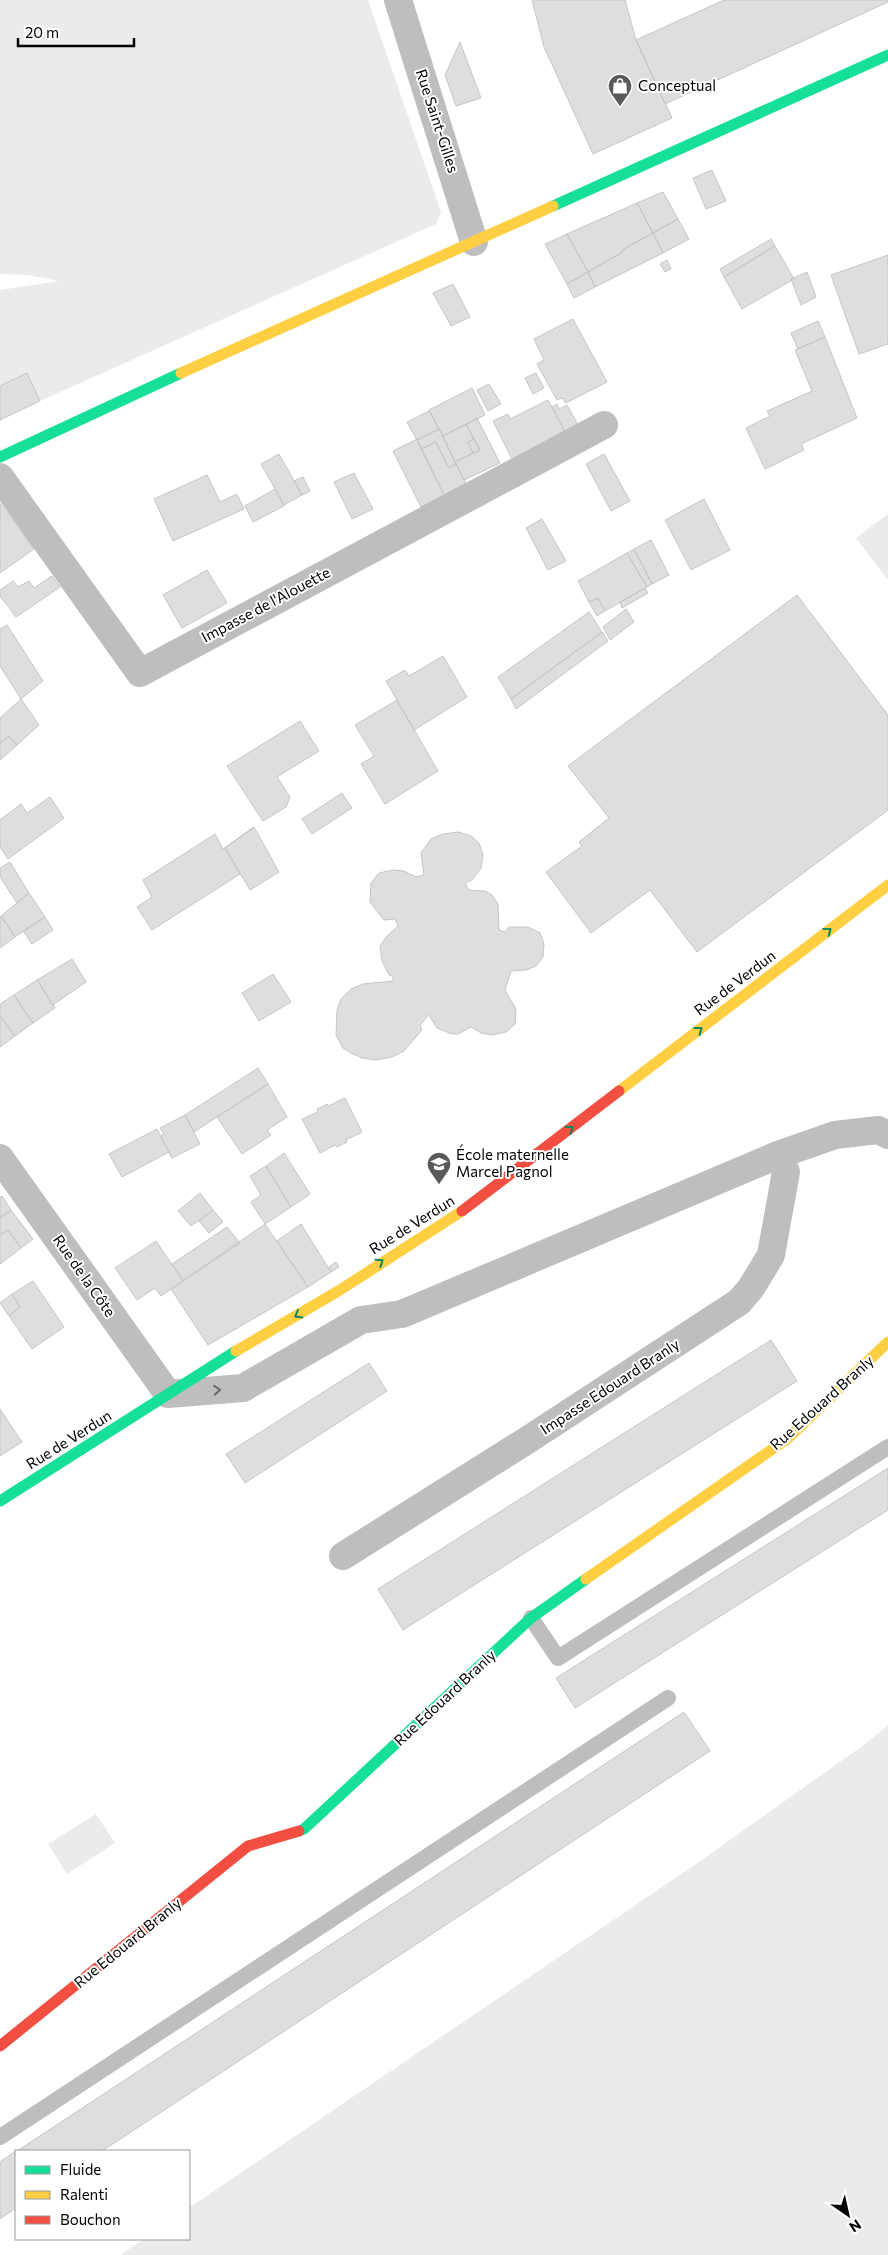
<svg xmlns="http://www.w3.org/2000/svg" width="888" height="2255" font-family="Commissioner,sans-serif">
<rect width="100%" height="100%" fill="#fff"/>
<path fill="#ebebeb" d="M0 0H368L441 212 436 224 40 401 27 373 0 386V290L59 281 28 275 0 274Z
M888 514V580L856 538Z
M888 1725V2255H120L144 2239H189V2208L699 1862 865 1744Z
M96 1814 115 1843 67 1874 48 1844Z"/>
<path fill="#dedede" stroke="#c6c6c6" d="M532 0H625L636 40 672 118 593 154 544 47Z
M724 0H888V2L665 104 636 40Z
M460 42 481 98 456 106 445 75Z
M712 170 726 201 706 209 693 178Z
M663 192 678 219 653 233 637 203Z
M637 203 653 233 622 250 623 252 588 272 567 234Z
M678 219 689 239 663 253 653 233Z
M653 233 663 253 595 287 588 272 623 252 622 250Z
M567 234 588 272 567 284 545 244Z
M771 239 775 246 724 277 720 269Z
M775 246 794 279 742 309 724 277Z
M888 255V344L859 354 831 275Z
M667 260 671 269 665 272 660 264Z
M588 272 595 287 574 298 567 284Z
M807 272 816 297 801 305 791 279Z
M453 284 470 317 451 326 433 293Z
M573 319 607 382 566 403 562 398 557 400 537 364 544 360 534 339Z
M818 321 825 337 798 349 791 333Z
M825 337 857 418 801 444 804 450 765 469 746 428 770 416 767 411 812 391 795 350Z
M27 373 40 401 0 420V386Z
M536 373 544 388 533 394 525 378Z
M489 384 501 404 488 411 477 390Z
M472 388 485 415 443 436 429 410Z
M548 400 565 432 512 459 493 421 508 414 510 419Z
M557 404 559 409 567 405 578 425 565 432 552 407Z
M429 411 439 429 417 440 407 422Z
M477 418 500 463 464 480 455 462 480 450 466 424Z
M466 424 474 439 468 442 473 453 455 462 443 436Z
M439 429 456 464 449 468 436 442 421 449 417 440Z
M417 439 444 495 421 507 393 451Z
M474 439 480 450 473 453 468 442Z
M436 442 449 468 456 464 466 483 444 495 421 449Z
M279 454 302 495 284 505 261 464Z
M604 454 630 501 611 511 586 464Z
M354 473 373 509 352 519 334 482Z
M207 475 220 502 237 494 244 509 173 541 154 499Z
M303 477 310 491 302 495 294 481Z
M275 489 284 506 253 522 245 506Z
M704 499 730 550 691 570 665 520Z
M0 503 34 549 0 573Z
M542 519 566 561 548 570 526 528Z
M651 540 669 575 652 584 634 549Z
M634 549 652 584 647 587 627 553Z
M627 553 647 587 605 611 598 598 589 602 578 581Z
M207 570 227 603 182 628 163 595Z
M52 576 60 587 16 617 0 596V590L13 581 18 587 29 581 34 588Z
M645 588 648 593 622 608 620 602Z
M797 595 888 715V810L697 952 650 890 591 933 546 872 582 846 579 842 609 818 568 766Z
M598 598 605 611 597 616 589 602Z
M626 609 634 622 610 640 603 627Z
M589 612 602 632 511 699 498 677Z
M7 625 43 681 21 699 0 666V629Z
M602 632 608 641 516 709 511 699Z
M443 656 467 697 414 730 386 681 405 670 409 676Z
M21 699 39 725 17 745 9 736 0 744V718Z
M397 700 438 771 385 804 361 764 374 756 355 725Z
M300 721 319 751 277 777 290 797 286 807 263 821 227 766Z
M9 736 17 745 0 760V744Z
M342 793 352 808 312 834 302 819Z
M50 797 64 818 8 859 0 847V820L21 804 27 813Z
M254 827 225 848 240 874 152 930 137 907 152 897 143 880 215 834 223 849Z
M254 827 279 872 250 890 225 848Z
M459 832 471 836 479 843 483 855 481 868 472 880 465 883 469 890 485 891 492 895 498 904 499 930 505 932 509 927H528L540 933 544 944 543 957 536 966 526 970 511 971 505 990 516 1009 515 1024 506 1032 492 1035 481 1033 471 1027 458 1034H452L437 1028 429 1015 420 1025 422 1030 404 1051 392 1057 376 1060 362 1058 351 1053 343 1048 336 1035 337 1010 341 999 351 989 363 984 393 981V976L389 975 382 961 380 946 387 936 398 926 395 919 384 920 370 902 371 883 379 873 393 870 404 871 416 877 424 875 421 853 431 839 443 834Z
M10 862 29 893 17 903 0 877V868Z
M29 893 45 917 15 937 1 916Z
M1 916 15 937 0 948V917Z
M45 917 53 930 32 944 23 931Z
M72 959 86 982 53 1005 37 980Z
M273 974 291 1002 259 1021 242 993Z
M37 980 55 1008 33 1023 14 995Z
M14 995 33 1023 15 1036 0 1016V1004Z
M0 1016 15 1036 0 1047Z
M258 1068 268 1084 194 1132 185 1115Z
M268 1084 287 1117 267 1130 271 1135 242 1154 217 1117Z
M345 1098 362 1132 346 1140 347 1142 337 1147 335 1145 320 1153 302 1119 318 1112 317 1109 327 1104 328 1106Z
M185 1115 200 1144 172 1158 160 1136 164 1134 160 1128Z
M157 1129 169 1152 122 1177 109 1154Z
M284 1153 310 1194 291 1207 266 1166Z
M266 1166 291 1207 265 1224 251 1202 261 1195 250 1176Z
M200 1193 213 1210 191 1226 178 1211Z
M2 1196 11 1210 0 1218V1197Z
M11 1210 33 1239 21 1248 8 1230 1 1234 0 1233V1218Z
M213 1210 223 1222 209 1233 199 1221Z
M265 1224 308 1287 208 1345 171 1289Z
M301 1224 331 1272 308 1287 277 1241Z
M227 1227 240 1243 183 1281 172 1264Z
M8 1230 21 1248 0 1264V1233L1 1234Z
M156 1241 183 1281 161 1296 155 1288 137 1300 115 1268Z
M336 1262 339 1267 331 1272 329 1267Z
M33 1281 64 1327 32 1349 9 1316 20 1307 12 1294Z
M12 1294 20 1307 9 1316 0 1303Z
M771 1340 797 1381 403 1630 378 1589Z
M369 1363 387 1391 245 1483 226 1454Z
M0 1409 22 1442 0 1456Z
M888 1468V1510L575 1708 556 1678Z
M684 1712 710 1751 102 2151H17Z
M16 2151V2208L0 2219V2162Z"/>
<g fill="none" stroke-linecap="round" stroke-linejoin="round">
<path stroke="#bebebe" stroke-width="16" d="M531 1618 558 1658 888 1447
M0 2137 668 1698"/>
<path stroke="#bebebe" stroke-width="28" d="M398 0 474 242
M0 477 140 673 604 425
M0 1158 168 1394 243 1388 361 1320 402 1314 778 1155 835 1135 878 1130 888 1135
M343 1556 526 1441 739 1302 751 1288 771 1255 786 1172 778 1155"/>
<path stroke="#16e098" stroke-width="11" d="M553 206 888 55
M0 457 181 373
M0 1501 236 1351
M299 1831 304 1829 531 1618 586 1579"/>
<path stroke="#ffcf43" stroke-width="11" d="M181 373 553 206
M619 1091 888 885
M236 1351 340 1290 462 1211
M586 1579 787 1439 888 1342"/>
<path stroke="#f24e42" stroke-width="11" d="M462 1211 619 1091
M0 2046 248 1846 299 1831"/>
</g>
<defs><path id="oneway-chevron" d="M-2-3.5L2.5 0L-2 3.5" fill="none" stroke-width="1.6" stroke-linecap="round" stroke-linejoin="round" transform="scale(1.25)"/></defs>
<g stroke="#0d865b">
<use href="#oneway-chevron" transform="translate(828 931) rotate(-37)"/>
<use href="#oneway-chevron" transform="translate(699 1030) rotate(-37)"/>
<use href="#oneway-chevron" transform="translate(570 1129) rotate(-37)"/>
<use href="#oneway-chevron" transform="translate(380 1262) rotate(-34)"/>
<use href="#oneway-chevron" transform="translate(298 1315) rotate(150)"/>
</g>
<use stroke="#686868" href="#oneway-chevron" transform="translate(217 1390) rotate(-5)"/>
<defs>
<symbol id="shop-pin" viewBox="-11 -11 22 30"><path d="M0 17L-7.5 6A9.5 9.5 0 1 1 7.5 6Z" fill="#595959" stroke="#fff"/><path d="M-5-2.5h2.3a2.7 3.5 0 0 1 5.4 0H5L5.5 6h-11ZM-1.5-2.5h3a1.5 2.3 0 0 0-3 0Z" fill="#fff"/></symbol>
<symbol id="school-pin" viewBox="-11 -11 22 30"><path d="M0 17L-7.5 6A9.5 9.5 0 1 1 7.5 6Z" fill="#595959" stroke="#fff"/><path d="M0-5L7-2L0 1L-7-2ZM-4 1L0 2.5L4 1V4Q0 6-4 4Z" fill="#fff"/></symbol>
</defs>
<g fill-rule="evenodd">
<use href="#shop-pin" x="606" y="72" width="28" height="38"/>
<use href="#school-pin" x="425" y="1150" width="28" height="38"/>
</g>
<g text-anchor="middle" stroke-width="4" stroke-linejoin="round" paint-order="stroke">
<g font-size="15" fill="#000" stroke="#fff" text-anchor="start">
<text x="638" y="91">Conceptual</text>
<text x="456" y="1160">École maternelle<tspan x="456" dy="17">Marcel Pagnol</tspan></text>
</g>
<g font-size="15" fill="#000" stroke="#fff">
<text transform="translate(437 121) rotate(72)" y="5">Rue Saint-Gilles</text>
<text transform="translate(266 605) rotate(-28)" y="5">Impasse de l'Alouette</text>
<text transform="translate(735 983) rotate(-37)" y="5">Rue de Verdun</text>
<text transform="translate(412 1225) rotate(-32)" y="5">Rue de Verdun</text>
<text transform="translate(84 1276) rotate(55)" y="5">Rue de la Côte</text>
<text transform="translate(610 1387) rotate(-33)" y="5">Impasse Edouard Branly</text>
<text transform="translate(822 1403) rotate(-42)" y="5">Rue Edouard Branly</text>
<text transform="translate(69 1440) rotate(-32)" y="5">Rue de Verdun</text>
<text transform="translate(445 1698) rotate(-43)" y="5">Rue Edouard Branly</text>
<text transform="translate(128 1943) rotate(-39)" y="5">Rue Edouard Branly</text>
</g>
</g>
<rect x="15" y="2150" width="175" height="90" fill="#ffffff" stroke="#999999"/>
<rect x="25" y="2166" width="25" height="8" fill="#16e098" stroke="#999999"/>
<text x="60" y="2175" font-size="15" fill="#000000">Fluide</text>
<rect x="25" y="2191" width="25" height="8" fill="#ffcf43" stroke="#999999"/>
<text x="60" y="2200" font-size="15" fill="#000000">Ralenti</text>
<rect x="25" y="2216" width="25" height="8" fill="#f24e42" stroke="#999999"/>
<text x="60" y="2225" font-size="15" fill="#000000">Bouchon</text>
<g transform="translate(848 2215) rotate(146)" stroke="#ffffff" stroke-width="4" paint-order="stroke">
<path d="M0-4L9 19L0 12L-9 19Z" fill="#000000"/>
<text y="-8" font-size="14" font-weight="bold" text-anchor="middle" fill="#000000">N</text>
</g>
<path d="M18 38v8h116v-8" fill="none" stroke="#000000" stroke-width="2.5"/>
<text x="25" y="38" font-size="15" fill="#000000" stroke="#ffffff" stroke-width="4" paint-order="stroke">20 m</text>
</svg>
